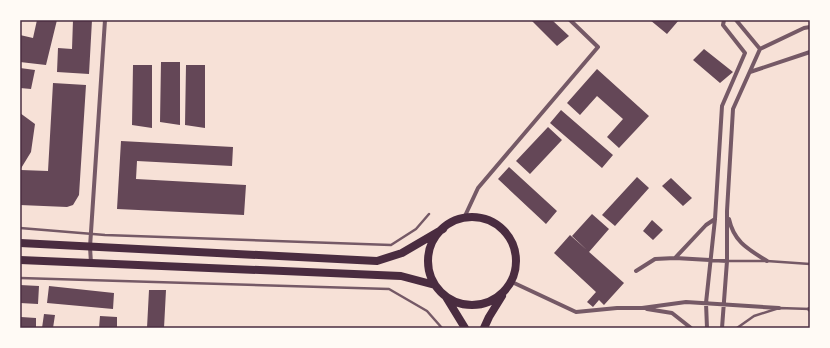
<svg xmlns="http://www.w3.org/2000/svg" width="830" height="348" font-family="'Titillium Web',sans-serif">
<rect width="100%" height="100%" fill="#f7e1d7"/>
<path fill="#644757" d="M37 20H57L46 65 20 62V35L33 38Z
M73 20H92L89 74 57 72 58 48 72 49Z
M531 20H552L569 36 557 46Z
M650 20H679L667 34Z
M704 49 733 72 720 83 693 60Z
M161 62H180V125L160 122Z
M133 65H152V128L132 125Z
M186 65H205V128L185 125Z
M20 68 35 70 31 89 20 88Z
M597 69 649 116 619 148 607 137 623 119 597 96 580 115 567 103Z
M53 83 86 85 79 195 73 205 67 207 20 205 21 170 48 171Z
M561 110 613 155 602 168 550 123Z
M20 113 35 124 31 152 20 170Z
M548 127 562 140 530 174 516 161Z
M121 141 233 147 232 166 137 161 136 179 246 185 244 215 117 209Z
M509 167 557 211 546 224 498 179Z
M637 177 649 188 615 226 602 215Z
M671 178 692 198 683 206 662 186Z
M592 214 609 229 589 252 572 236Z
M652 220 663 230 653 240 643 231Z
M570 235 624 283 604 305 599 300 593 307 587 302 596 292 554 253Z
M20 285 39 286 38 304 20 303Z
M49 286 114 293 113 309 47 303Z
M149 290H166L164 328H147Z
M44 314 55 315 53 328H42Z
M100 316 117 317V328H99Z
M21 317 36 318V328H20Z"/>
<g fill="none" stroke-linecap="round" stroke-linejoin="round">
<path stroke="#755966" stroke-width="2.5" d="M20 228 105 235 391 245 416 229 429 214
M727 261H767L810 264
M20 278 389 289 427 311 442 328
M737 328 754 316 779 308 810 309"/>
<path stroke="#755966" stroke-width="4" d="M760 49 804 28 810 27
M750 72 810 52
M464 218 478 188 598 47 570 20
M729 219C734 242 748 249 767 261
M675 258 727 261
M91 263 90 247 105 20
M636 271 655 259 675 258 706 225 715 219
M512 282 576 312 617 308H642L686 302 779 308
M647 309 672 313 691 328
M809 309 810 310
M707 328 706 303 715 219 722 106 745 53 723 25 724 20
M722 328 727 261V211L733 109 760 49 736 20"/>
<path stroke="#4a2c40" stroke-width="8" d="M428 261a44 44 0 1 1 88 0a44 44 0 1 1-88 0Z
M20 243 377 261 402 253 443 229
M20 260 401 276 435 285
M446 297 465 328
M484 328 489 317 502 296"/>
</g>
<rect width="830" height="348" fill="none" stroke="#fffaf5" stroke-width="42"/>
<rect x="21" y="21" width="788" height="306" fill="none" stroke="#4a2c40" stroke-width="1.5"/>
</svg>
